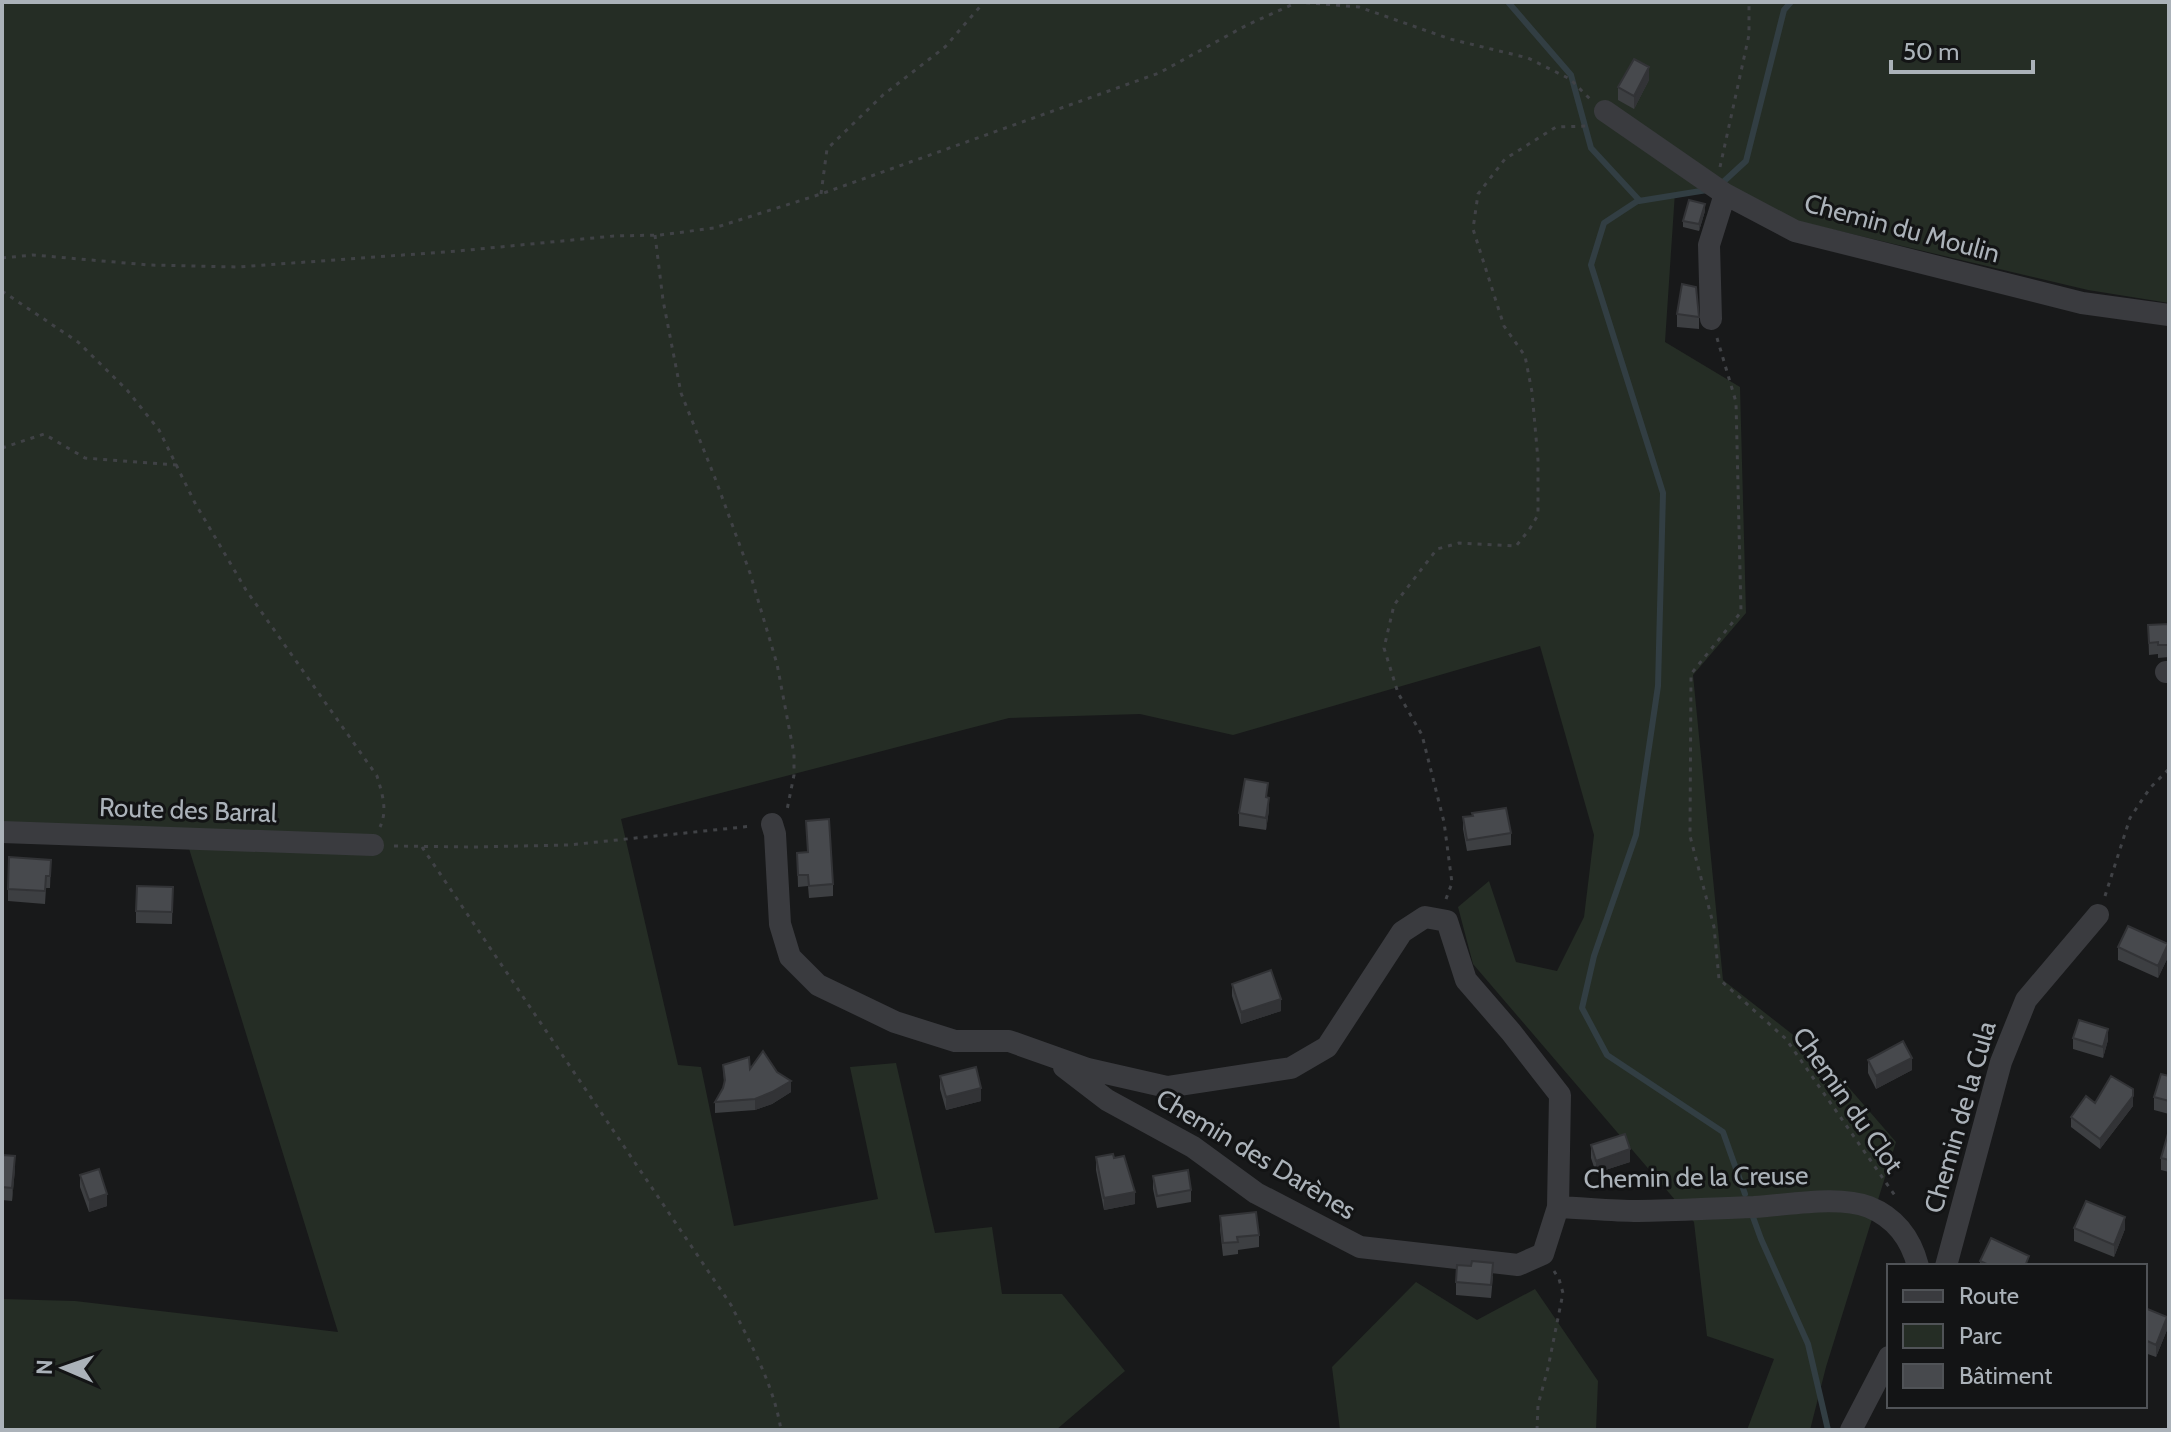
<svg xmlns="http://www.w3.org/2000/svg" width="2171" height="1432" font-family="Cabin,sans-serif">
<rect width="100%" height="100%" fill="#18191a"/>
<path fill="#252d25" d="M2 2H2169V303L2088 290 1763 213 1725 194 1675 192 1665 342 1740 387 1746 613 1693 675 1723 980 1824 1059 1896 1142 1826 1367 1810 1430H1747L1774 1359 1707 1336 1694 1222 1473 964 1458 907 1489 881 1516 962 1557 971 1584 917 1594 835 1540 646 1233 735 1140 714 1009 718 621 819 678 1065 701 1067 734 1226 878 1199 850 1067 896 1063 935 1233 992 1227 1002 1294H1062L1125 1371 1056 1430H2V1299L75 1301 338 1332 187 842 2 828Z
M1416 1282 1477 1320 1535 1289 1598 1381 1596 1430H1340L1332 1367Z"/>
<g fill="none" stroke-linecap="round" stroke-linejoin="round">
<path stroke="#323e43" stroke-width="6" d="M1508 2 1571 75 1591 148 1639 200 1604 223 1591 265 1663 493 1658 686 1636 835 1594 956 1582 1008 1607 1055 1723 1132 1745 1194
M1721 184 1746 161 1784 10 1791 2
M1639 201 1707 190
M1753 1217 1761 1239 1808 1344 1828 1430"/>
<path stroke="#404246" stroke-width="3" stroke-dasharray="4 6" stroke-linecap="butt" d="M1720 167 1749 35V2
M821 194 827 149 883 95 945 47 984 2
M655 235 663 300 681 393 715 478 750 573 777 664 794 754V775L787 810
M2 258 33 255 149 265 238 267 458 251 614 236 660 235 714 228 821 194 1159 73 1247 25 1298 2 1359 7 1450 39 1528 58 1570 79 1591 100
M2 291 78 342 127 390 159 430 195 503 246 590 377 776C382 793 388 810 380 827
M1717 338 1736 402 1741 612 1691 674 1690 836 1714 927 1719 979 1786 1039 1896 1197
M2 448 44 434 85 458 177 465
M394 846 474 847 568 845 753 826
M422 847 731 1305C751 1344 774 1386 781 1430
M2105 896 2130 818 2150 788 2169 769
M1446 899 1452 883 1444 822 1422 735 1398 693 1384 648 1394 605 1437 549 1459 543 1516 546 1529 530 1538 515V460L1532 392 1525 356 1504 326 1473 229 1478 194 1505 159 1556 127 1589 126
M1537 1430 1538 1405 1548 1368 1563 1293 1559 1279 1554 1271"/>
<path stroke="#3a3b3f" stroke-width="22" d="M1605 111 1725 194 1795 231 2082 303 2169 315
M1711 319 1709 245 1725 194
M2166 672H2169
M772 824 775 834 780 924 790 957 818 985 895 1022 955 1041H1009L1088 1069 1167 1087 1291 1068 1327 1047 1402 932 1425 917 1447 921 1466 980 1511 1032 1560 1095 1558 1207C1585 1208 1611 1211 1638 1211 1676 1211 1715 1208 1754 1207 1788 1205 1839 1195 1869 1207 1896 1218 1911 1239 1918 1266
M2 832 373 845
M1064 1067 1107 1100 1193 1147 1256 1193 1360 1247 1518 1265 1543 1254 1558 1207
M1946 1266 2001 1062 2026 1000 2098 915
M1851 1430 1889 1357"/>
</g>
<path fill="#3d3f42" d="M1649 80 1634 109 1618 100V87Z
M1705 211 1699 231 1683 227V221Z
M1677 314 1699 317V329L1677 327Z
M2169 624V657L2158 658V654L2149 655 2148 625Z
M1268 797 1269 810 1266 830 1239 826V813Z
M1463 817 1511 833V845L1467 851 1463 829Z
M806 821 833 884V896L809 898 808 886 798 887 797 853 808 852Z
M51 860 50 888H46L45 904 8 901V889Z
M173 887 172 924 136 923V911Z
M2118 947 2168 957 2158 978 2118 960Z
M1232 984 1281 1011 1241 1024 1232 996Z
M2073 1038 2108 1040 2103 1058 2073 1049Z
M1868 1060 1912 1070 1876 1089 1868 1073Z
M723 1065 750 1069 791 1092 772 1104 755 1110 715 1113V1102L723 1088 724 1084Z
M940 1076 981 1101 946 1110 940 1089Z
M2169 1076V1114L2154 1110V1097Z
M2095 1103 2133 1106 2100 1149 2071 1127V1117Z
M2169 1130V1172L2161 1170V1158Z
M1591 1145 1630 1162 1596 1173 1591 1158Z
M2 1155 15 1169 12 1201 2 1200Z
M1096 1157 1114 1158 1135 1204 1104 1210 1096 1170Z
M80 1175 107 1206 89 1212 80 1187Z
M1153 1176 1191 1190V1202L1157 1208 1153 1189Z
M1220 1216 1259 1235V1247L1238 1250V1254L1223 1256 1220 1229Z
M2074 1228 2125 1229 2114 1257 2074 1241Z
M1980 1261 2025 1266H1980Z
M1493 1276 1491 1298 1456 1295V1282Z
M2145 1308 2167 1330 2156 1357 2145 1353Z"/>
<path fill="#323336" d="M1649 67V80L1634 109V96Z
M1705 204V211L1699 231V224Z
M1269 798V810L1266 830V818Z
M2168 944V957L2158 978V966Z
M1281 999V1011L1241 1024V1012Z
M2108 1029V1040L2103 1058V1047Z
M1912 1058V1070L1876 1089V1076Z
M791 1081V1092L772 1104 755 1110V1099Z
M981 1088V1101L946 1110V1097Z
M2133 1096V1106L2100 1149V1139Z
M1630 1149V1162L1596 1173V1161Z
M15 1156V1169L12 1201V1188Z
M1135 1192V1204L1104 1210V1198Z
M107 1194V1206L89 1212V1200Z
M2125 1217V1229L2114 1257V1245Z
M2167 1317V1330L2156 1357V1345Z"/>
<path fill="#47494d" stroke="#323336" stroke-width="2" d="M1634 59 1649 67 1634 96 1618 87Z
M1689 200 1705 204 1699 224 1683 221Z
M1682 284 1696 287 1699 317 1677 314Z
M2169 624V645H2158V642L2149 643 2148 625Z
M1245 779 1268 783 1266 797 1269 798 1266 818 1239 813Z
M1506 808 1511 833 1467 840 1463 817 1473 816 1472 813Z
M829 819 833 884 809 886 808 875H798L797 853 808 852 806 821Z
M9 857 51 860 50 876H46L45 891 8 889Z
M137 886 173 887 172 912 136 911Z
M2128 926 2168 944 2158 966 2118 947Z
M1271 970 1281 999 1241 1012 1232 984Z
M2079 1020 2108 1029 2103 1047 2073 1038Z
M1903 1041 1912 1058 1876 1076 1868 1060Z
M763 1051 777 1072 791 1081 772 1092 755 1099 715 1102 723 1088 725 1080 723 1065 749 1057 750 1069Z
M976 1067 981 1088 946 1097 940 1076Z
M2161 1074 2169 1076V1101L2154 1097Z
M2111 1076 2133 1089V1096L2100 1139 2071 1117 2086 1096 2095 1103Z
M2169 1130V1160L2161 1158Z
M1625 1134 1630 1149 1596 1161 1591 1145Z
M1113 1154 1114 1158 1124 1156 1135 1192 1104 1198 1096 1157Z
M2 1155 15 1156 12 1188 2 1187Z
M99 1169 107 1194 89 1200 80 1175Z
M1188 1170 1191 1190 1157 1196 1153 1176Z
M2086 1201 2125 1217 2114 1245 2074 1228Z
M1256 1212 1259 1235 1237 1237 1238 1242 1223 1243 1220 1216Z
M1991 1238 2029 1256 2025 1266H1991L1980 1261Z
M1472 1261 1493 1263 1491 1285 1456 1282 1457 1265 1471 1266Z
M2145 1308 2167 1317 2156 1345 2145 1340Z"/>
<g text-anchor="middle" stroke-width="6" stroke-linejoin="round" paint-order="stroke">
<g font-size="26" fill="#abb2b9" stroke="#131415">
<text transform="translate(1902 228) rotate(15)" y="9">Chemin du Moulin</text>
<text transform="translate(188 810) rotate(2)" y="9">Route des Barral</text>
<text transform="translate(1848 1100) rotate(55)" y="9">Chemin du Clot</text>
<text transform="translate(1960 1117) rotate(-74)" y="9">Chemin de la Cula</text>
<text transform="translate(1256 1154) rotate(31)" y="9">Chemin des Darènes</text>
<text transform="translate(1696 1177) rotate(-1)" y="9">Chemin de la Creuse</text>
</g>
</g>
<rect width="2171" height="1432" fill="none" stroke="#abb2b9" stroke-width="8"/>
<rect x="1887" y="1264" width="260" height="144" fill="#131415" stroke="#505357" stroke-width="2"/>
<rect x="1903" y="1290" width="40" height="12" fill="#3a3b3f" stroke="#505357" stroke-width="2"/>
<text x="1959" y="1304" font-size="24" fill="#abb2b9">Route</text>
<rect x="1903" y="1324" width="40" height="24" fill="#252d25" stroke="#505357" stroke-width="2"/>
<text x="1959" y="1344" font-size="24" fill="#abb2b9">Parc</text>
<rect x="1903" y="1364" width="40" height="24" fill="#47494d" stroke="#505357" stroke-width="2"/>
<text x="1959" y="1384" font-size="24" fill="#abb2b9">Bâtiment</text>
<g transform="translate(64 1368) rotate(272)" stroke="#131415" stroke-width="6" paint-order="stroke">
<path d="M0-6L14 30L0 20L-14 30Z" fill="#abb2b9"/>
<text y="-12" font-size="22" font-weight="bold" text-anchor="middle" fill="#abb2b9">N</text>
</g>
<path d="M1891 60v12h142v-12" fill="none" stroke="#abb2b9" stroke-width="4"/>
<text x="1903" y="60" font-size="24" fill="#abb2b9" stroke="#131415" stroke-width="6" paint-order="stroke">50 m</text>
</svg>
